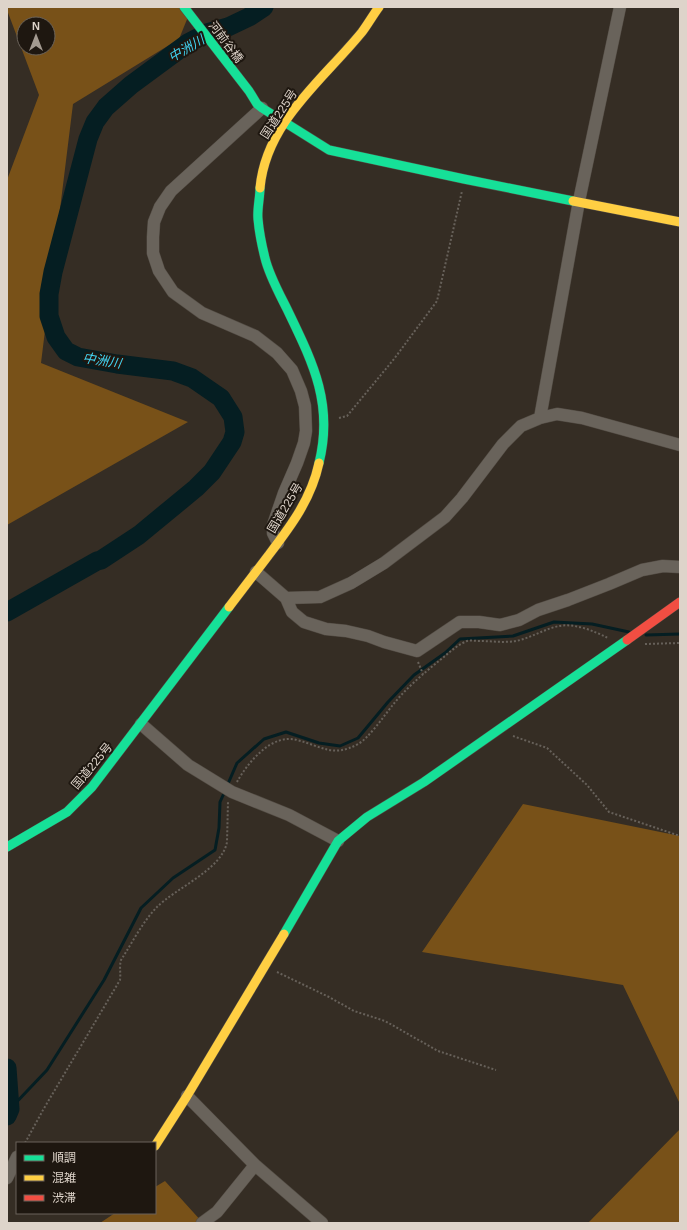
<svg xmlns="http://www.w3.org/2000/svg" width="687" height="1230" font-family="Helvetica,'Noto Sans JP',sans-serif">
<rect width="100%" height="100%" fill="#352d24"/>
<path fill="#785118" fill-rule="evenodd" d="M7 7H192L179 39 73 104 41 363 188 422 7 525V180L39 95 7 10ZM24 24H48V48H24Z
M523 804 680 836V1104L623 985 422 952Z
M680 1129V1223H588Z
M165 1181 203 1223H100L115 1213H155V1187Z"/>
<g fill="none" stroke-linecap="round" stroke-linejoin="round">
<path stroke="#051e22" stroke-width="3" d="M646 635 680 634
M227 786 237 763 264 739 286 732 319 743 340 746 358 738 388 702 414 675 445 653 460 639 513 636 554 622 592 624 629 632
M10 1109 47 1070 104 980 141 908 173 878 215 850 219 828 220 802 225 791"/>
<path stroke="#051e22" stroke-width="19" d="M7 612 97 561 101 560 139 535 196 488 212 472 232 442 235 432 233 417 221 398 192 378 173 371 117 364 78 357 66 351 56 337 49 316V294L53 272 88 139 95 122 106 107 131 85 188 43 207 33 228 27 249 17 264 7
M7 1068 10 1109 7 1116"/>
<defs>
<path id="street" d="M262 108 171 191 160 207 154 222 153 237V253L159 271 173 292 202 313 255 336 277 353 292 370 301 391 305 406 306 431 304 443 297 463 284 493 273 525V533L278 543
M540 418 579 201 620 7
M256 572 286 598 320 597 351 583 384 563 445 517 462 498 503 444 521 426 540 418 557 414 582 418 680 445
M286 598 292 612 304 622 326 629 346 631 368 636 384 642 417 651 460 622H479L500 625 519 620 538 610 568 600 609 584 642 570 663 566 680 567
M141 724 188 765 232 792 289 815 338 841
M187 1096 255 1165 322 1223
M7 1178 17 1157
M202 1223 217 1212 255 1165"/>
<path id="fast" d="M184 7 249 91 257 104 262 108 329 150 464 179 573 201
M260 188C260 198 257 209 258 219 259 231 262 246 265 258 269 275 279 293 287 309 312 361 334 403 319 463
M7 847 67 812 92 787 229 607
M284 934 338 841 367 817 424 782 627 640"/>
<path id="slow" d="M260 188C266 122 323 80 362 32 368 24 373 15 379 7
M573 201 680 222
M229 607C242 590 255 573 268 556 290 527 311 500 319 463
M155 1146 187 1096 284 934"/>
<path id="jam" d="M627 640 680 602"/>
</defs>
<use href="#street" stroke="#524b43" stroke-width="13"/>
<use href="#fast" stroke="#524b43" stroke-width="10"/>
<use href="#slow" stroke="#524b43" stroke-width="10"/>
<use href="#jam" stroke="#524b43" stroke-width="10"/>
<path stroke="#67615a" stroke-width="2" stroke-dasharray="2 2" stroke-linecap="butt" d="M339 418 347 416 394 359 437 301 462 191
M645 644 680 643
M418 662 423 674
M513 736 547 748 587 785 609 812 680 836
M237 782C248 762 272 733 297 740 321 746 333 758 358 744 368 739 384 716 392 706 405 689 423 674 440 660 449 653 457 645 467 641 471 640 475 641 479 641 491 641 504 643 516 641 531 638 544 629 559 626 575 623 594 631 608 638
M277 972 329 997 354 1011 385 1021 438 1051 496 1070
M25 1143 43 1110 120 980C121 973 119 967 121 960 132 943 142 923 156 908 175 888 222 870 227 842L228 802"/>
<use href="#street" stroke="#69635b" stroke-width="12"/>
<use href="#fast" stroke="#16e098" stroke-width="9"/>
<use href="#slow" stroke="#ffcf43" stroke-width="9"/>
<use href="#jam" stroke="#f24e42" stroke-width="9"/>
</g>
<g text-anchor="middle" stroke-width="4" stroke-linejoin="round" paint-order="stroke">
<g font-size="12" fill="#ded4ca" stroke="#1e1710">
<text transform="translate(226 42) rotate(53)" y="4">河前谷橋</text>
<text transform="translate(279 114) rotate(-57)" y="4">国道225号</text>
<text transform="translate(285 508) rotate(-59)" y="4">国道225号</text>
<text transform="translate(92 766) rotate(-50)" y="4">国道225号</text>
</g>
<g font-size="13" font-style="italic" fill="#42d5f3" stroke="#1e1710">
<text transform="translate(186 48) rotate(-31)" y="5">中洲川</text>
<text transform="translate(102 360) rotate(9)" y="5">中洲川</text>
</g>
</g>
<rect width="687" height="1230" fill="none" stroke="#ded4ca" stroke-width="16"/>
<rect x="16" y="1142" width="140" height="72" fill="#1e1710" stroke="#6b635a"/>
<rect x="24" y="1155" width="20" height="6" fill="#16e098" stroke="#6b635a"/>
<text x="52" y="1162" font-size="12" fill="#ded4ca">順調</text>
<rect x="24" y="1175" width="20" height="6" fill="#ffcf43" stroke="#6b635a"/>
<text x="52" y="1182" font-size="12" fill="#ded4ca">混雑</text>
<rect x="24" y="1195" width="20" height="6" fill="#f24e42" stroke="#6b635a"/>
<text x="52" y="1202" font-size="12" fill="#ded4ca">渋滞</text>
<g transform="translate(36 36)"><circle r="19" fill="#1e1710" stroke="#6b635a"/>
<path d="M0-3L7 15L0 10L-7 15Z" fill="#a39a90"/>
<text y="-6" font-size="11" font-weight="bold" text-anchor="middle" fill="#ded4ca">N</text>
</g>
</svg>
